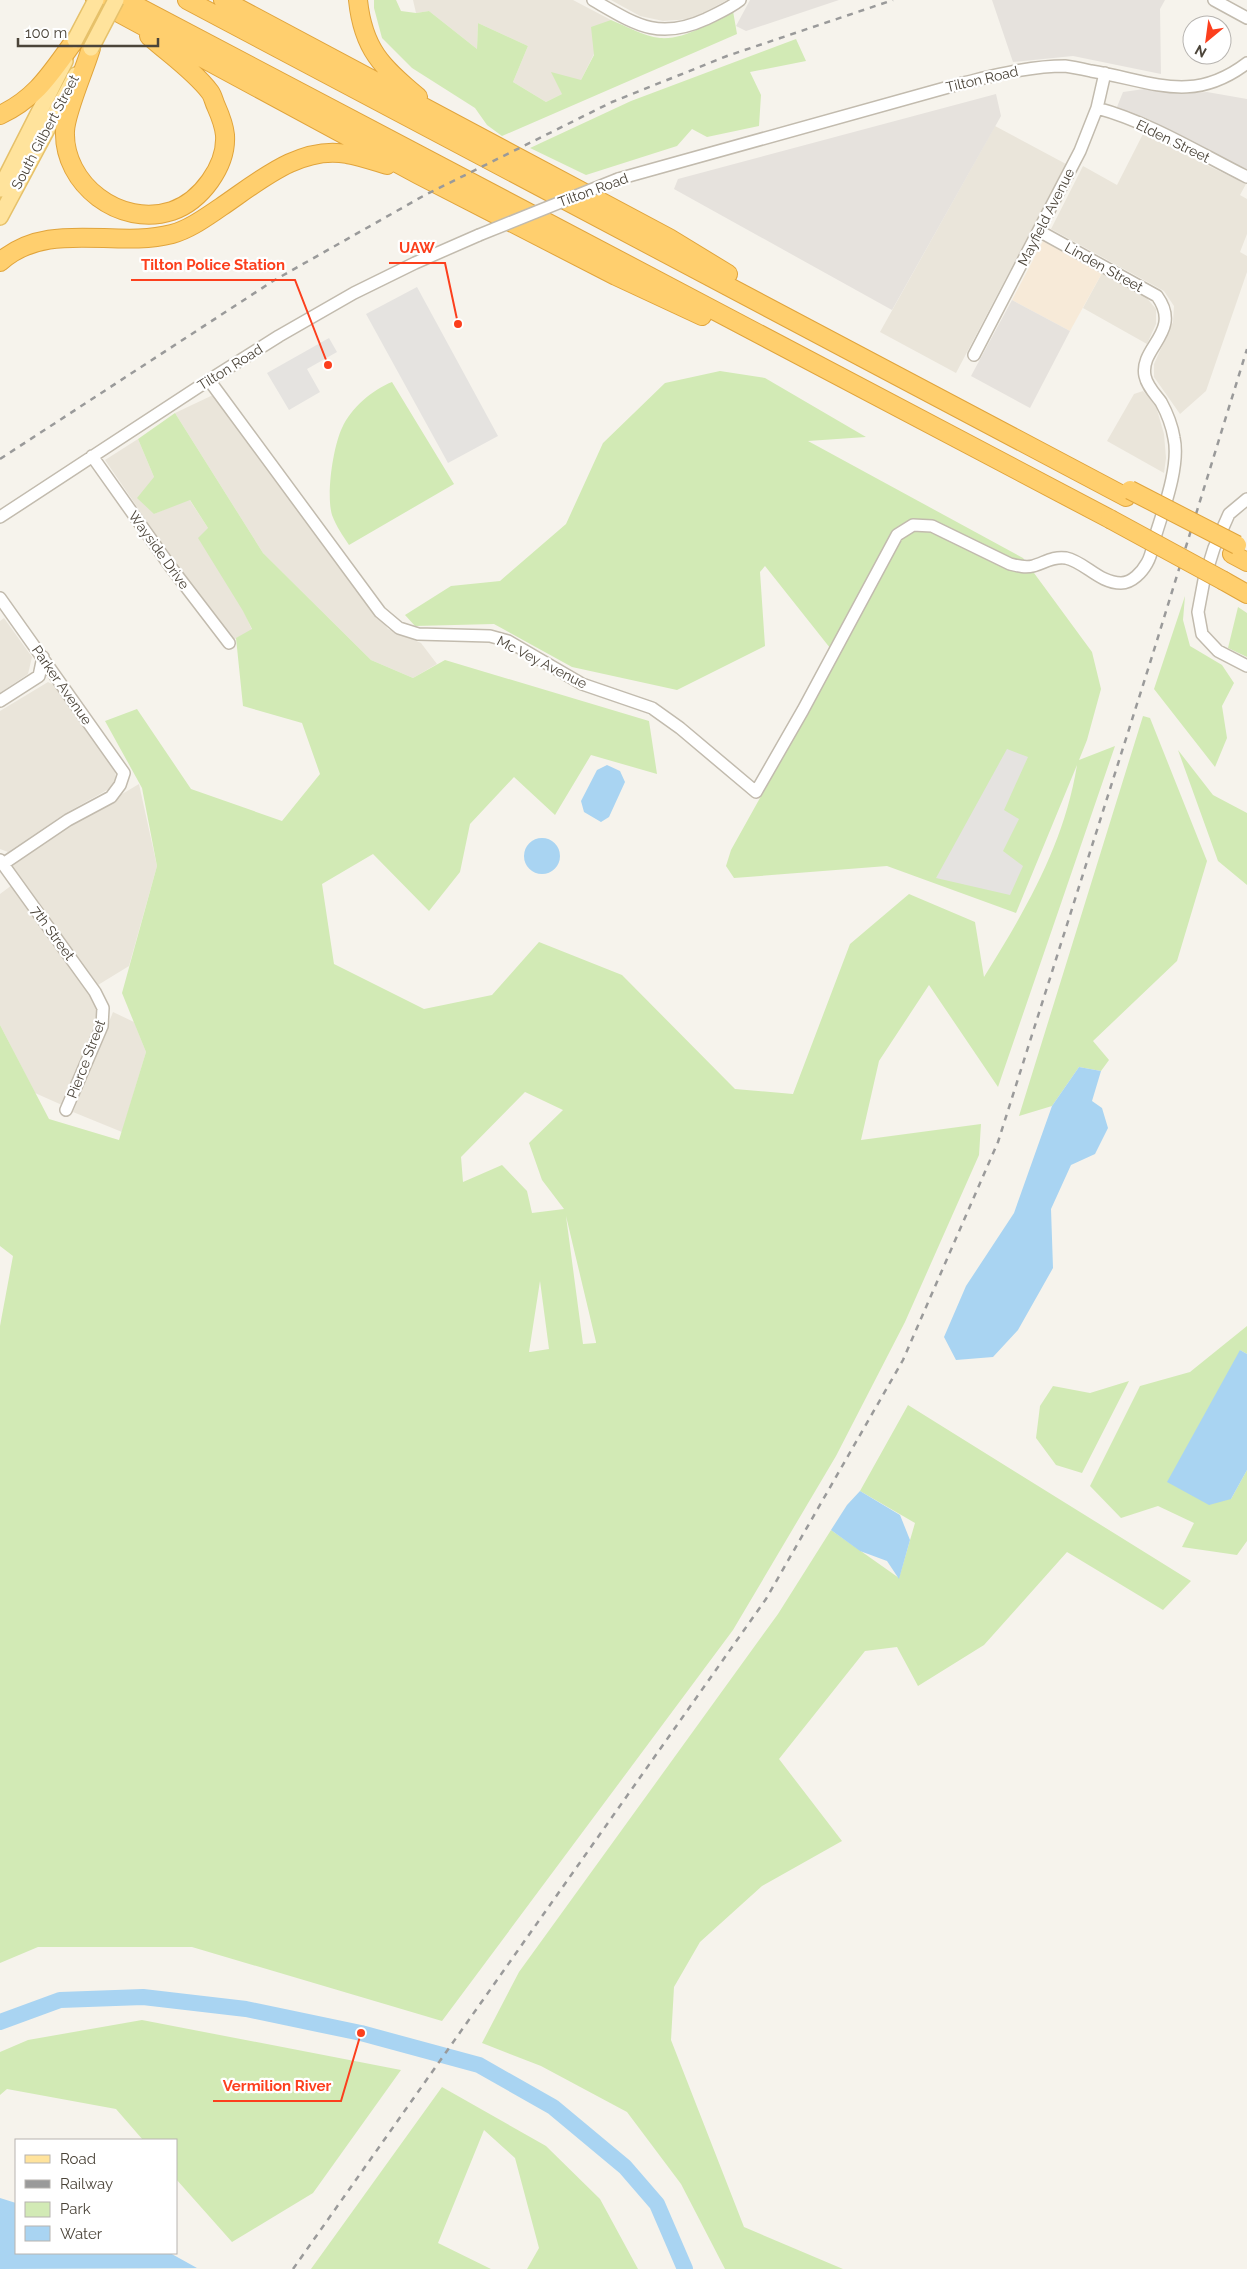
<svg xmlns="http://www.w3.org/2000/svg" width="1247" height="2269" font-family="Raleway,sans-serif">
<rect width="100%" height="100%" fill="#f6f3ec"/>
<path fill="#eae5da" d="M413 0H573L611 20 578 86 546 102 513 82 528 46 478 23 477 49 429 11 416 13Z
M611 0H727L692 19 663 21 640 16Z
M995 126 1066 164 956 373 880 332Z
M1143 134 1246 184 1240 195 1247 199V234L1240 252 1247 256V272L1206 391 1180 414 1154 377V364L1173 322 1174 306 1164 291 1051 229 1083 166 1117 185Z
M1102 273 1146 297 1156 309V324L1147 344 1083 308Z
M1143 391 1156 406 1164 434 1166 458 1164 473 1107 441 1134 394Z
M213 395 388 629 421 643 437 664 413 678 371 660 263 553 175 413Z
M138 439 154 477V514L189 499 208 528 252 630 233 640 179 568 105 460Z
M4 618 32 657 28 674 0 693V621Z
M48 682 59 688 116 770 115 781 109 789 66 813 8 852 0 849V711Z
M139 784 157 866 129 966 98 985 10 865 78 820Z
M12 885 95 999 98 1010 97 1020 62 1105 35 1093 0 1025V894Z
M113 1012 134 1022 146 1052 122 1132 73 1112Z"/>
<path fill="#f7ead8" d="M1043 241 1102 273 1070 331 1012 300Z"/>
<path fill="#e6e2dd" d="M750 0H839L746 31 736 26Z
M992 0H1165L1160 9 1161 74 1073 56 1013 62Z
M1144 89 1179 94 1207 92 1247 99V170L1117 107 1123 92Z
M996 94 1001 116 892 310 674 189 678 179Z
M1012 300 1070 331 1030 408 971 376Z"/>
<path fill="#d2eab5" fill-rule="evenodd" d="M374 0H396L401 11 416 13 429 11 477 49 478 23 528 46 513 82 546 102 562 94 551 72 581 80 594 55 591 27 611 20C626 26 643 36 660 38 685 40 711 22 733 11L737 34 502 136 487 125 475 108 412 68 382 38 374 8Z
M796 39 806 61 750 72 761 95 759 126 707 137 692 129 677 146 586 175 530 148 631 101Z
M720 371 765 378 866 437 808 441 1023 558 1092 652 1101 689 1087 740 1079 760 1115 746 998 1087 929 985 879 1061 861 1140 981 1124 979 1155 905 1322 836 1456 733 1630 442 2021 192 1947H38L0 1963V1326L13 1256 0 1246V1025L49 1119 119 1140 146 1052 122 993 157 866 142 788 105 721 137 709 191 789 282 821 320 774 302 723 243 706 236 638 252 629 243 611 198 538 208 528 190 500 154 514 137 498 154 477 138 439 175 413 263 553 371 660 413 678 445 660 649 721 657 774 591 755 555 815 514 777 470 824 460 872 429 911 373 854 322 884 334 964 424 1009 492 995 539 942 622 975 735 1089 793 1094 850 944 909 894 975 922 984 977C1026 909 1064 845 1077 765L1016 913 887 866 734 878 726 866 731 850 838 658 765 566 760 572 765 646 677 690 572 667 494 624 415 626 405 615 451 586 500 581 566 524 603 443 665 383ZM525 1092 563 1110 529 1143 542 1180 564 1209 532 1213 527 1191 502 1165 463 1182 461 1157ZM566 1216 596 1342V1343L583 1344ZM540 1281 549 1349 530 1352H529Z
M392 382 454 484 349 545C343 536 336 526 332 515 326 495 333 447 342 428 351 408 372 390 392 382Z
M1185 596 1183 620 1190 646 1222 665 1234 683 1222 706 1227 738 1215 767 1154 689Z
M1238 607 1247 613V657L1228 648Z
M1143 716 1150 718 1207 861 1177 961 1093 1041 1109 1060 1101 1071 1079 1067 1052 1106 1019 1116Z
M1178 750 1213 795 1247 813V885L1218 861Z
M1247 1326V1354L1240 1350 1231 1499 1247 1470V1541L1237 1555 1182 1547 1194 1523 1158 1506 1121 1518 1090 1486 1140 1386 1190 1372Z
M1129 1381 1082 1473 1056 1465 1036 1438 1040 1406 1053 1386 1090 1393Z
M908 1405 1191 1581 1163 1610 1067 1552 984 1645 918 1686 897 1647 865 1651 779 1759 842 1841 762 1886 700 1942 674 1987 671 2040 744 2227 843 2269H725L681 2184 627 2112 541 2066 482 2043 519 1972 778 1614 831 1530 899 1578 915 1523 860 1491Z
M142 2020 401 2070 313 2193 232 2242 176 2179V2140H143L116 2109 7 2089 0 2095V2052L28 2040Z
M442 2087 546 2146 600 2199 638 2269H527L539 2248 515 2158 484 2130 438 2243 491 2269H311Z"/>
<path fill="#e5e3e0" d="M417 287 498 436 448 463 366 314Z
M329 338 337 352 307 369 320 392 289 410 267 373Z
M1007 749 1028 757 1004 810 1019 819 1003 851 1023 866 1010 895 936 878Z"/>
<path fill="#a9d4f2" d="M607 765 620 771 625 782 609 817 601 822 584 812 581 801 597 770Z
M524 856a18 18 0 1 1 36 0a18 18 0 1 1-36 0Z
M1079 1067 1101 1071 1092 1101 1102 1108 1108 1128 1095 1154 1071 1165 1051 1209 1053 1268 1018 1330 993 1357 956 1360 944 1337 966 1286 1014 1213 1052 1106Z
M1240 1350 1247 1354V1470L1231 1499 1209 1505 1167 1482Z
M860 1491 900 1515 910 1540 899 1579 887 1561 860 1551 831 1530 847 1505Z
M0 2198 16 2203V2253H170L197 2268 0 2269Z"/>
<g fill="none" stroke-linecap="round" stroke-linejoin="round">
<path stroke="#a9d4f2" stroke-width="16" d="M0 2022 60 2000 143 1997 246 2009 361 2033 479 2065 553 2107 625 2167 657 2204 685 2269"/>
<defs>
<path id="minor" d="M593 0C635 24 658 41 706 19 718 13 730 8 740 0
M1214 0 1247 18
M1097 108C1149 122 1199 153 1247 177
M618 179 963 83C997 75 1030 66 1065 66 1073 67 1082 69 1091 71 1152 81 1192 105 1247 63
M974 355 1080 151 1097 108 1105 73
M209 380 380 612 399 628 418 634 490 636 508 641 582 684 652 708 680 728 756 792 803 710 897 535 913 525 932 526 1010 564C1018 566 1025 568 1033 566 1044 563 1053 556 1066 558 1085 562 1099 583 1121 583 1132 583 1142 572 1147 563 1152 555 1153 544 1156 534 1164 508 1180 465 1174 438 1172 426 1167 413 1161 402 1155 394 1147 386 1145 376 1139 347 1183 332 1157 296L1039 231
M92 456 170 566 229 643
M1247 499 1229 514 1214 548 1204 580 1198 612 1202 634 1218 651 1247 666
M0 517 209 380 279 336 354 293 415 263 479 235
M0 598 124 773 120 785 111 797 68 820 3 864
M0 701 39 676 43 657
M0 860 95 992 103 1008 102 1026 66 1110"/>
<path id="major" d="M0 189 65 61
M0 217 76 75"/>
<path id="highway" d="M95 0 419 175 616 276 702 316
M125 0 1110 519
M187 0 1126 497
M223 0 669 238 728 274
M358 0C363 49 382 67 418 97
M91 48C85 69 66 111 65 131 63 184 120 228 172 211 201 201 227 166 225 135 224 125 220 115 216 106 214 102 213 96 210 92 194 71 169 54 149 36
M0 115C37 98 52 71 75 40
M0 262C48 219 115 249 172 234 190 229 206 217 221 207 258 182 300 145 347 154 360 156 374 161 387 165
M1232 554 1247 562
M1224 581 1247 594"/>
</defs>
<use href="#minor" stroke="#c2bbae" stroke-width="14"/>
<use href="#major" stroke="#e6c16a" stroke-width="18"/>
<use href="#highway" stroke="#e0a43c" stroke-width="20"/>
<use href="#minor" stroke="#fff" stroke-width="11"/>
<use href="#major" stroke="#ffe39c" stroke-width="15"/>
<use href="#highway" stroke="#ffcf6e" stroke-width="18"/>
<path stroke="#9a9a9a" stroke-width="2.5" stroke-dasharray="6 6" stroke-linecap="butt" d="M0 459 273 281 425 195 612 102 727 56 893 0
M293 2269 766 1599 903 1360 998 1142 1150 663 1247 349"/>
<defs>
<path id="minor-bridge" d="M479 235 618 179"/>
<path id="major-bridge" d="M75 40 96 0
M91 48 116 0"/>
<path id="highway-bridge" d="M1130 490 1237 545
M1110 519 1224 581"/>
</defs>
<use href="#minor-bridge" stroke="#c2bbae" stroke-width="14" stroke-linecap="butt"/>
<use href="#major-bridge" stroke="#e6c16a" stroke-width="18" stroke-linecap="butt"/>
<use href="#highway-bridge" stroke="#e0a43c" stroke-width="20" stroke-linecap="butt"/>
<use href="#minor-bridge" stroke="#fff" stroke-width="11"/>
<use href="#major-bridge" stroke="#ffe39c" stroke-width="15"/>
<use href="#highway-bridge" stroke="#ffcf6e" stroke-width="18"/>
</g>
<g text-anchor="middle" stroke-width="4.5" stroke-linejoin="round" paint-order="stroke">
<g font-size="14" fill="#4b4439" stroke="#fff">
<text transform="translate(982 79) rotate(-13)" y="5">Tilton Road</text>
<text transform="translate(45 132) rotate(-62)" y="5">South Gilbert Street</text>
<text transform="translate(1173 141) rotate(26)" y="5">Elden Street</text>
<text transform="translate(593 190) rotate(-20)" y="5">Tilton Road</text>
<text transform="translate(1046 217) rotate(-63)" y="5">Mayfield Avenue</text>
<text transform="translate(1104 267) rotate(29)" y="5">Linden Street</text>
<text transform="translate(230 367) rotate(-32)" y="5">Tilton Road</text>
<text transform="translate(159 550) rotate(54)" y="5">Wayside Drive</text>
<text transform="translate(542 662) rotate(27)" y="5">Mc Vey Avenue</text>
<text transform="translate(62 685) rotate(55)" y="5">Parker Avenue</text>
<text transform="translate(53 933) rotate(54)" y="5">7th Street</text>
<text transform="translate(86 1059) rotate(-69)" y="5">Pierce Street</text>
</g>
</g>
<path fill="none" stroke="#fc3f1d" stroke-width="2" d="M458 324L445 263H389M328 365L295 280H131M361 2033L341 2101H213"/>
<g fill="#fc3f1d" stroke="#fff" stroke-width="2">
<circle cx="458" cy="324" r="5"/>
<circle cx="328" cy="365" r="5"/>
<circle cx="361" cy="2033" r="5"/>
</g>
<g font-size="15" text-anchor="middle" font-weight="bold" fill="#fc3f1d" stroke="#fff" stroke-width="4.5" stroke-linejoin="round" paint-order="stroke">
<text x="417" y="253">UAW</text>
<text x="213" y="270">Tilton Police Station</text>
<text x="277" y="2091">Vermilion River</text>
</g>
<rect x="15" y="2139" width="162" height="115" fill="#ffffff" stroke="#b7b4b0"/>
<rect x="25" y="2155" width="25" height="8" fill="#ffe39c" stroke="#b7b4b0"/>
<text x="60" y="2164" font-size="15" fill="#4b4439">Road</text>
<rect x="25" y="2180" width="25" height="8" fill="#9a9a9a" stroke="#b7b4b0"/>
<text x="60" y="2189" font-size="15" fill="#4b4439">Railway</text>
<rect x="25" y="2202" width="25" height="15" fill="#d2eab5" stroke="#b7b4b0"/>
<text x="60" y="2214" font-size="15" fill="#4b4439">Park</text>
<rect x="25" y="2226" width="25" height="15" fill="#a9d4f2" stroke="#b7b4b0"/>
<text x="60" y="2239" font-size="15" fill="#4b4439">Water</text>
<g transform="translate(1207 40) rotate(209)"><circle r="24" fill="#ffffff" stroke="#b7b4b0"/>
<path d="M0-4L9 19L0 12L-9 19Z" fill="#fc3f1d"/>
<text y="-8" font-size="14" font-weight="bold" text-anchor="middle" fill="#4b4439">N</text>
</g>
<path d="M18 38v8h140v-8" fill="none" stroke="#4b4439" stroke-width="2.5"/>
<text x="25" y="38" font-size="15" fill="#4b4439" stroke="#ffffff" stroke-width="4" paint-order="stroke">100 m</text>
</svg>
